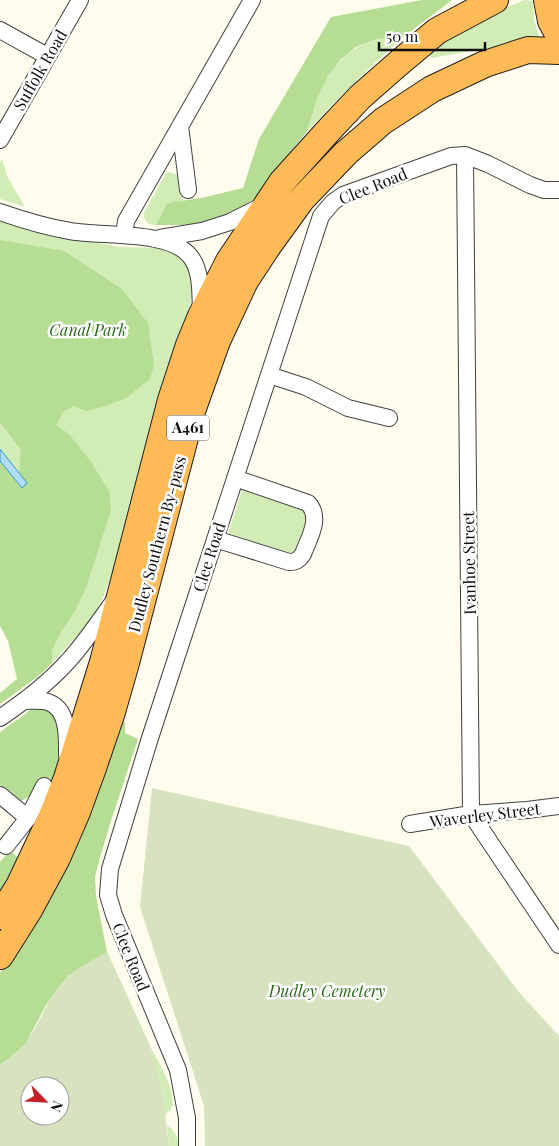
<svg xmlns="http://www.w3.org/2000/svg" width="559" height="1146" font-family="'Playfair Display',serif">
<rect width="100%" height="100%" fill="#fffcee"/>
<path fill="#d2ecb6" d="M525 0 533 1 534 20 540 39 486 54 483 49 432 58 428 53 477 19Z
M406 35C370 66 338 98 306 133 317 93 331 53 375 40 385 37 396 38 406 35Z
M2 159 7 176 25 207 0 199V163Z
M169 172 178 175 183 201 167 203 156 225C149 225 145 222 143 214L166 173Z
M0 221 52 234 120 247 165 248 176 253 184 261 191 276 193 288 191 302 186 318 177 337 170 359 155 410 116 562 104 595 92 620 52 663 36 678 0 626Z
M243 487 304 509 309 518 299 552 288 556 227 537Z
M150 1046C157 1059 179 1095 171 1109 170 1110 166 1114 165 1115L162 1089Z
M167 1125C175 1131 178 1136 179 1146H169Z"/>
<path fill="#b5dd94" d="M422 0H452L406 35 396 38 377 39 356 47 341 59 328 76 318 96 306 133 274 172 255 198 243 207 226 216 205 222 187 225H156L167 203 201 198 243 188 259 139 331 17Z
M0 240 64 251 122 289 148 323 154 365 150 379 126 398 103 407 86 411 74 406 64 411 56 425 69 434 91 462 109 491 111 510 87 585 76 609 61 632 52 650V663L36 678 0 704V693L17 679 8 641 0 626V461L22 488 27 483 19 473 21 450 0 422Z
M38 706 56 714 61 744 57 767 53 782 39 778 30 796 21 801 0 785V732L24 715 31 709Z
M119 720 125 722V733L138 739 110 824 99 861 95 877 96 896 107 952 150 1046 69 975 58 988 45 1007 26 1043 16 1053 0 1065V973L19 944Z
M10 851 19 858 0 893V862Z"/>
<path fill="#d7e2be" fill-rule="evenodd" d="M152 788 409 846 518 991 559 1036V1146H205L204 1106 140 907Z
M107 952 150 1046 162 1089 169 1146H0V1065C9 1058 20 1052 26 1042 39 1025 46 1003 60 985 72 970 90 961 107 952ZM30 1086H60V1116H30Z"/>
<path fill="#b0def9" stroke="#3495d4" d="M0 449 27 483 22 488 0 461Z"/>
<g fill="none" stroke-linecap="round" stroke-linejoin="round">
<defs>
<path id="minor" d="M0 30 47 56
M180 126 188 190
M0 140 80 0
M465 155 471 814 559 945
M0 212C23 220 46 227 70 231 102 237 169 230 190 256 202 271 200 293 201 311
M124 235 126 221 252 0
M160 238 202 231 230 222 264 205
M269 375 306 387 348 408 389 418
M215 539 289 562C296 562 299 560 303 554 309 538 322 518 308 503L235 478
M24 701C32 701 41 700 48 702 69 709 67 738 67 755
M0 718C28 699 55 678 76 652 89 636 101 619 113 602
M0 795 28 818
M410 824 471 814 527 810 559 806
M6 846 28 818 44 786
M187 1146V1118L178 1070 114 915 108 895 110 869 150 738 321 216 333 202 343 195 451 156 465 155 488 164 530 185 544 190H559"/>
<path id="trunk" d="M547 0 551 21 559 36
M0 916 19 886 53 814 67 778 103 662 171 400 189 345 201 316 229 261 282 182 329 130 360 97 400 62 437 31 495 0
M0 956 29 910 57 858 77 812 93 768 112 712 126 663 192 411 217 341 245 281 268 246 302 199 346 153 383 121 432 89 485 64 528 50 559 51"/>
</defs>
<use href="#minor" stroke="#414141" stroke-width="18"/>
<use href="#trunk" stroke="#1f1f1f" stroke-width="28"/>
<use href="#minor" stroke="#fff" stroke-width="16"/>
<use href="#trunk" stroke="#fdba57" stroke-width="26"/>
</g>
<g text-anchor="middle" stroke-width="5" stroke-linejoin="round" paint-order="stroke">
<rect fill="#fff" stroke="#565656" stroke-width="1" x="167" y="415.5" width="42" height="25" rx="4"/>
<g font-size="15" font-weight="bold" fill="#0e0e0e">
<text x="188" y="433">A461</text>
</g>
<g font-size="16" fill="#0e0e0e" stroke="#fff">
<text transform="translate(40 70) rotate(-60)" y="6">Suffolk Road</text>
<text transform="translate(373 186) rotate(-22)" y="6">Clee Road</text>
<text transform="translate(157 544) rotate(-75)" y="6">Dudley Southern By-pass</text>
<text transform="translate(209 557) rotate(-72)" y="6">Clee Road</text>
<text transform="translate(469 563) rotate(-91)" y="6">Ivanhoe Street</text>
<text transform="translate(485 815) rotate(-7)" y="6">Waverley Street</text>
<text transform="translate(131 957) rotate(68)" y="6">Clee Road</text>
</g>
<g font-size="16" font-style="italic" fill="#2b691a" stroke="#fff">
<text x="88" y="336">Canal Park</text>
<text x="327" y="997">Dudley Cemetery</text>
</g>
</g>
<g transform="translate(45 1101) rotate(114)"><circle r="24" fill="#ffffff" stroke="#9f9f9f"/>
<path d="M0-4L9 19L0 12L-9 19Z" fill="#c51f27"/>
<text y="-8" font-size="14" font-weight="bold" text-anchor="middle" fill="#0e0e0e">N</text>
</g>
<path d="M379 42v8h106v-8" fill="none" stroke="#0e0e0e" stroke-width="2.5"/>
<text x="386" y="42" font-size="15" fill="#0e0e0e" stroke="#ffffff" stroke-width="4" paint-order="stroke">50 m</text>
</svg>
